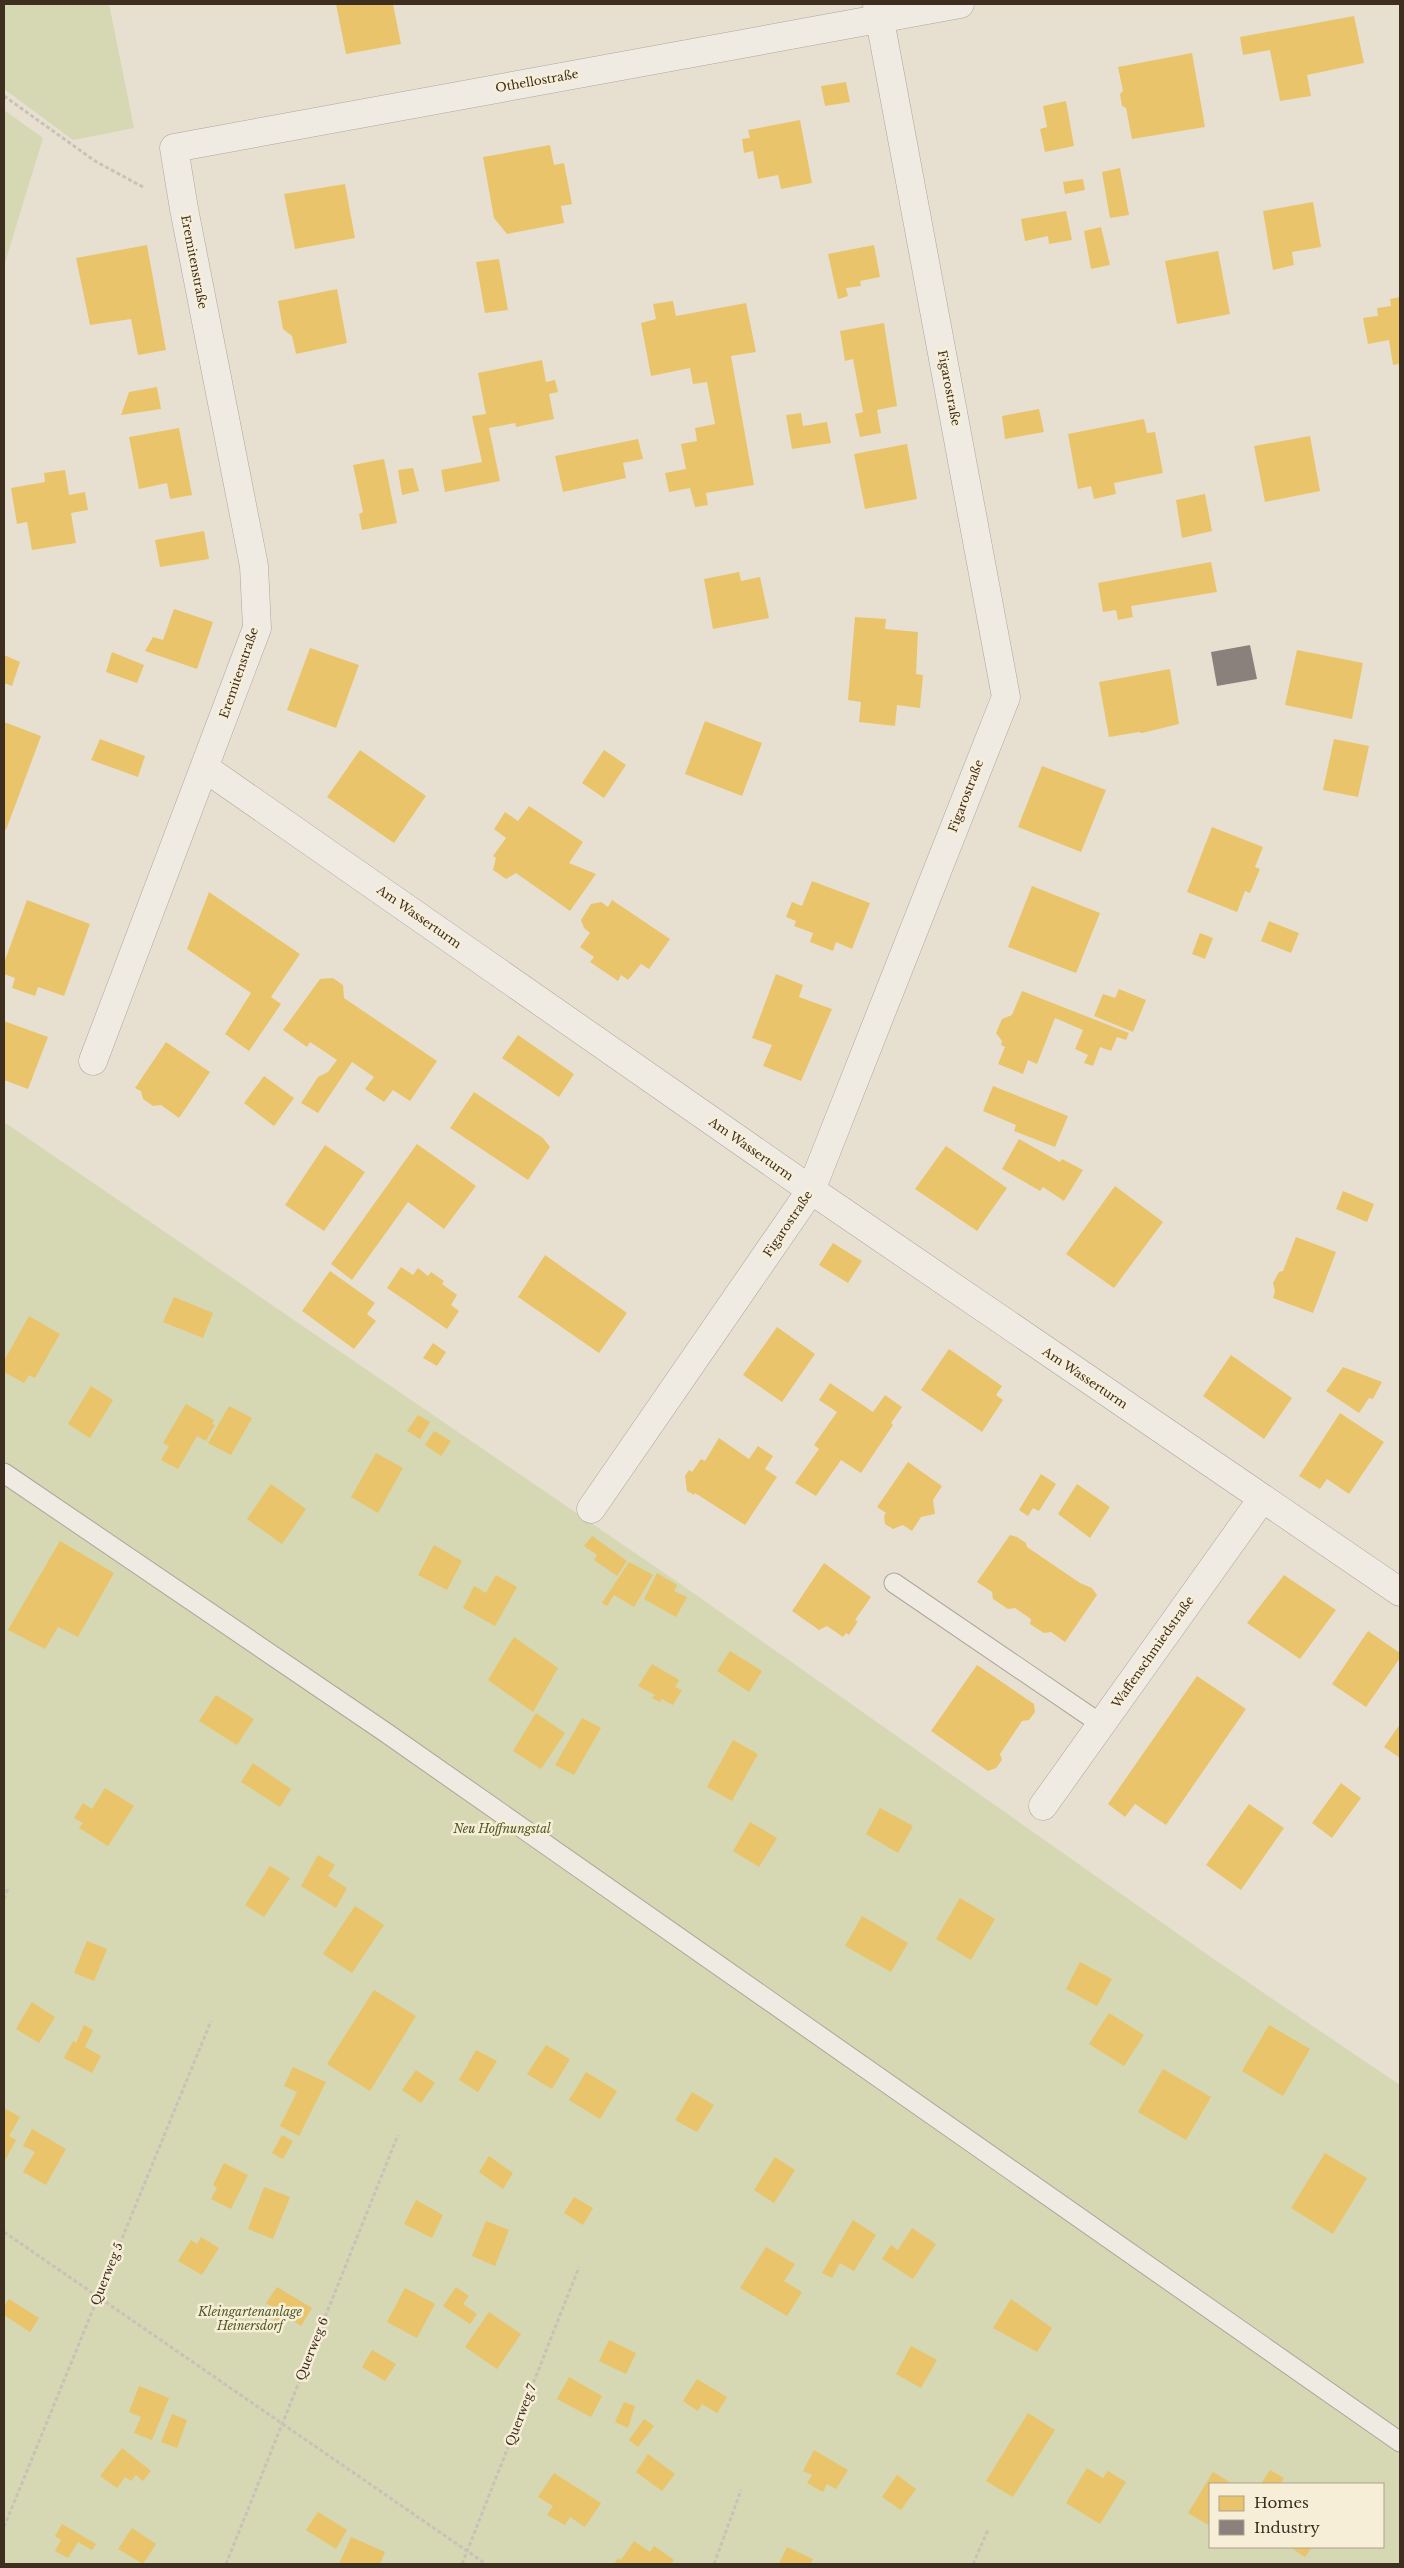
<svg xmlns="http://www.w3.org/2000/svg" width="1404" height="2568" font-family="'Libre Baskerville',serif">
<rect width="100%" height="100%" fill="#e7e0d1"/>
<path fill="#d6d7b3" fill-rule="evenodd" d="M4 4H109L134 128 73 140 4 89Z
M4 110 43 138 4 266Z
M4 1122 679 1583 1218 1962 1400 2085V2564H4ZM1210 2484H1383V2547H1210Z"/>
<path fill="#e9c46a" d="M336 4H393L401 44 346 54Z
M1354 16 1364 63 1307 75 1311 96 1280 101 1270 50 1243 55 1240 37Z
M1192 53 1205 127 1132 139 1126 108 1122 106 1120 94 1123 91 1118 67Z
M846 82 850 102 825 106 821 86Z
M1066 101 1074 146 1045 152 1040 129 1047 127 1043 106Z
M800 120 812 183 781 189 778 175 758 179 753 151 744 153 742 139 750 138 748 130Z
M550 145 554 165 564 163 572 204 561 206 564 223 507 234 494 218 483 157Z
M1120 168 1129 215 1110 218 1102 172Z
M1083 179 1085 190 1065 194 1063 182Z
M345 184 355 238 295 249 284 194Z
M1313 202 1321 247 1292 252 1294 265 1273 270 1263 211Z
M1066 211 1072 240 1049 244 1048 236 1025 241 1021 219Z
M1101 227 1110 265 1091 269 1084 231Z
M147 245 166 350 138 355 131 319 90 325 76 258Z
M874 245 880 277 860 281 861 286 846 288 848 296 838 299 828 254Z
M1218 251 1230 314 1177 324 1165 261Z
M499 259 508 310 485 313 476 262Z
M337 289 347 343 296 354 292 336 283 329 278 301Z
M1400 297V364L1393 365 1389 340 1368 344 1363 318 1378 316 1377 308 1391 306 1390 299Z
M673 301 676 316 746 303 756 352 731 356 754 485 706 493 708 505 695 507 690 488 669 492 665 473 686 469 681 444 697 441 695 428 715 424 707 382 693 384 690 368 651 376 641 323 656 319 653 304Z
M884 323 897 406 877 410 881 433 860 437 855 414 863 412 853 359 845 361 840 331Z
M542 360 546 382 555 380 558 392 549 394 554 419 516 427 515 423 489 428 500 481 445 492 441 470 482 462 472 416 486 414 478 373Z
M157 387 161 409 121 415 129 392Z
M1039 409 1044 432 1005 439 1002 416Z
M801 413 803 426 827 422 831 443 792 449 786 415Z
M1144 419 1147 433 1155 432 1163 473 1114 483 1116 494 1094 499 1091 486 1078 489 1068 434Z
M179 428 192 495 170 499 167 483 139 489 129 437Z
M1310 436 1320 491 1265 502 1254 446Z
M638 439 643 459 623 463 626 478 563 492 555 456Z
M907 444 917 499 865 509 854 454Z
M384 459 397 523 362 530 359 514 363 512 353 465Z
M413 468 419 491 402 495 398 470Z
M65 470 69 495 85 492 88 510 71 513 76 543 32 550 27 522 17 524 11 488 45 482 44 473Z
M1205 494 1212 531 1182 538 1176 500Z
M204 531 209 559 160 567 155 540Z
M1211 562 1217 592 1131 606 1133 617 1118 620 1116 610 1103 612 1098 583Z
M739 572 741 581 760 577 769 618 713 629 704 579Z
M174 609 213 622 197 669 145 651 153 637 163 640Z
M855 617 886 619 885 629 918 632 916 674 923 675 920 708 897 705 895 726 859 722 861 702 848 700Z
M310 648 359 665 336 728 287 710Z
M1297 650 1363 663 1352 719 1285 705Z
M112 652 144 665 137 683 106 672Z
M4 655 20 662 12 686 4 683Z
M1170 669 1179 724 1142 733 1139 732 1109 737 1099 682Z
M705 721 762 743 742 796 685 774Z
M4 722 41 736 6 830 4 829Z
M100 739 145 756 138 777 91 760Z
M1334 739 1369 746 1358 797 1323 790Z
M360 750 426 796 394 843 327 797Z
M604 750 626 765 604 798 582 783Z
M1042 766 1106 790 1081 852 1018 827Z
M529 806 583 842 569 863 596 874 570 911 516 873 506 879 493 870 496 858 493 856 506 838 494 829 505 812 518 821Z
M1212 827 1263 847 1255 867 1260 869 1250 893 1245 891 1237 912 1187 892Z
M812 881 870 903 852 949 836 942 833 951 810 942 813 933 794 926 796 921 786 917 792 902 802 906Z
M1032 886 1100 913 1076 973 1008 947Z
M209 892 300 954 271 997 281 1004 249 1051 225 1034 251 993 187 949Z
M27 900 90 924 64 996 38 987 35 996 12 988 15 978 4 974V963Z
M612 900 670 939 649 969 641 964 628 980 621 975 618 981 590 962 594 957 580 947 590 933 584 928 581 920 591 904 601 902 608 907Z
M1269 921 1299 933 1291 953 1261 941Z
M1200 933 1213 938 1205 959 1192 954Z
M776 974 803 985 799 997 832 1009 801 1081 763 1066 772 1045 752 1038Z
M333 978 343 985 344 998 437 1061 410 1101 393 1090 384 1102 365 1089 374 1077 352 1062 318 1113 301 1103 318 1077 328 1072 337 1060 310 1042 307 1047 283 1030 320 979Z
M1119 989 1146 1000 1133 1032 1094 1016 1103 994 1115 998Z
M1022 991 1129 1033 1126 1040 1117 1037 1111 1051 1100 1047 1093 1066 1084 1063 1088 1055 1075 1049 1083 1030 1055 1018 1037 1064 1028 1060 1023 1074 998 1064 1005 1047 1001 1045 1002 1041 996 1033 1002 1019 1012 1015Z
M4 1021 48 1037 28 1089 4 1080Z
M518 1035 574 1074 559 1097 502 1058Z
M166 1042 210 1072 179 1118 161 1105 153 1106 143 1099 141 1091 135 1088Z
M264 1076 294 1098 274 1126 244 1103Z
M993 1086 1068 1116 1055 1147 1014 1131 1016 1125 983 1111Z
M474 1092 543 1138 550 1147 528 1180 450 1128Z
M1019 1139 1060 1162 1062 1159 1083 1170 1064 1201 1043 1187 1040 1191 1002 1169Z
M417 1144 476 1186 444 1229 408 1202 352 1280 331 1264Z
M325 1145 365 1172 324 1231 285 1205Z
M946 1146 1007 1188 977 1231 915 1189Z
M1115 1186 1163 1222 1114 1288 1066 1254Z
M1343 1191 1374 1204 1367 1222 1336 1209Z
M1296 1237 1336 1252 1313 1313 1273 1298 1275 1291 1273 1283 1279 1272 1283 1271Z
M833 1243 862 1261 848 1283 819 1265Z
M545 1255 627 1313 599 1353 518 1297Z
M401 1267 413 1275 418 1268 428 1276 431 1272 444 1281 442 1284 457 1295 451 1305 459 1311 447 1329 387 1288Z
M330 1271 375 1303 367 1314 376 1321 354 1349 302 1311Z
M174 1297 213 1313 203 1338 163 1322Z
M29 1316 60 1334 35 1378 29 1375 24 1383 4 1372V1361Z
M777 1327 815 1354 782 1402 743 1375Z
M433 1343 446 1352 437 1366 423 1358Z
M949 1349 1002 1386 996 1395 1003 1400 982 1432 921 1390Z
M1231 1355 1292 1398 1264 1439 1203 1396Z
M1343 1367 1382 1382 1373 1399 1369 1398 1359 1413 1326 1391Z
M830 1383 873 1412 885 1395 902 1407 891 1423 893 1425 861 1473 841 1460 816 1496 795 1483 819 1449 814 1445 837 1412 819 1400Z
M91 1386 113 1400 90 1438 68 1424Z
M186 1404 214 1420 212 1424 215 1425 206 1441 197 1436 178 1469 161 1460 169 1446 163 1443Z
M229 1406 252 1418 231 1455 208 1443Z
M1340 1413 1384 1442 1349 1494 1327 1479 1320 1489 1299 1476Z
M418 1415 430 1422 420 1439 407 1431Z
M434 1431 451 1441 441 1456 425 1445Z
M719 1438 749 1459 758 1446 773 1456 765 1469 777 1477 745 1525 695 1493 694 1495 687 1491 685 1476 689 1470 692 1472 701 1459 705 1461Z
M376 1453 403 1468 378 1513 351 1497Z
M908 1462 942 1486 933 1500 935 1514 921 1517 912 1531 903 1525 893 1529 885 1524 884 1516 886 1513 877 1507Z
M1041 1474 1056 1484 1039 1511 1033 1508 1028 1516 1019 1510Z
M271 1484 306 1509 282 1544 247 1519Z
M1077 1484 1110 1507 1090 1538 1058 1514Z
M1010 1535 1017 1537 1026 1543 1027 1547 1080 1583 1092 1588 1097 1595 1065 1642 1051 1632 1044 1633 1030 1624 1031 1619 1015 1608 1008 1609 993 1599 992 1592 977 1582Z
M592 1536 627 1561 617 1576 594 1560 597 1555 584 1546Z
M60 1541 114 1573 78 1637 58 1627 45 1649 8 1630Z
M434 1545 462 1561 447 1590 418 1575Z
M629 1562 653 1575 634 1607 614 1595 607 1606 602 1603Z
M824 1563 871 1597 855 1620 858 1621 849 1635 846 1633 843 1637 827 1626 819 1630 792 1611Z
M657 1573 677 1585 674 1591 687 1597 676 1617 644 1599Z
M496 1575 517 1587 495 1626 463 1608 474 1586 486 1593Z
M1284 1575 1336 1610 1300 1659 1247 1623Z
M1368 1631 1400 1653V1658L1366 1707 1332 1684Z
M514 1637 558 1668 533 1712 488 1680Z
M730 1651 762 1671 749 1692 717 1671Z
M652 1664 679 1680 675 1687 682 1690 673 1705 662 1699 660 1702 652 1698 655 1695 638 1686Z
M977 1665 1034 1704 1035 1712 1029 1720 1022 1721 1000 1754 1002 1760 996 1768 988 1771 931 1731Z
M1197 1676 1246 1709 1166 1825 1135 1804 1125 1817 1108 1804Z
M216 1695 254 1719 237 1745 199 1721Z
M536 1713 565 1733 541 1769 513 1751Z
M582 1718 601 1728 574 1775 555 1765Z
M1400 1724V1758L1384 1747Z
M733 1740 758 1754 732 1801 707 1787Z
M253 1763 291 1789 280 1807 241 1782Z
M1341 1783 1361 1798 1332 1838 1312 1823Z
M105 1788 134 1806 108 1846 79 1828 83 1823 74 1818 83 1803 92 1809Z
M1249 1804 1284 1828 1241 1890 1206 1865Z
M880 1808 913 1826 898 1853 866 1834Z
M750 1822 777 1838 759 1867 733 1851Z
M318 1855 335 1865 328 1876 347 1888 336 1908 301 1886Z
M270 1866 290 1878 264 1917 245 1905Z
M960 1898 995 1919 971 1960 936 1939Z
M355 1906 384 1925 352 1973 323 1954Z
M862 1916 908 1943 891 1972 845 1946Z
M87 1941 107 1949 94 1981 74 1973Z
M1080 1962 1112 1979 1097 2006 1066 1989Z
M374 1990 416 2016 370 2091 327 2064Z
M32 2002 55 2017 39 2043 16 2029Z
M1109 2013 1144 2035 1124 2066 1089 2044Z
M84 2025 93 2030 85 2047 101 2056 92 2073 64 2058 73 2041 76 2043Z
M1269 2025 1310 2049 1283 2096 1242 2071Z
M546 2045 570 2059 552 2089 527 2074Z
M476 2050 497 2061 478 2092 459 2080Z
M293 2067 326 2082 299 2136 280 2126 297 2092 284 2086Z
M1163 2069 1211 2097 1186 2140 1138 2112Z
M416 2070 435 2083 421 2103 402 2090Z
M586 2072 617 2091 600 2119 569 2100Z
M692 2092 714 2105 697 2132 675 2120Z
M4 2108 20 2117 9 2136 16 2140 4 2162Z
M32 2129 66 2149 46 2185 23 2172 35 2152 23 2146Z
M282 2135 293 2141 283 2159 272 2153Z
M1325 2153 1367 2178 1333 2234 1291 2208Z
M489 2156 513 2173 503 2189 479 2172Z
M775 2157 795 2170 774 2203 754 2190Z
M224 2163 248 2175 231 2209 211 2199 217 2188 213 2185Z
M264 2187 290 2197 273 2239 248 2229Z
M574 2197 593 2208 583 2225 564 2213Z
M416 2200 443 2215 432 2238 404 2224Z
M853 2220 876 2235 854 2271 840 2263 832 2278 822 2273Z
M486 2221 509 2230 495 2266 472 2256Z
M912 2228 936 2244 913 2279 882 2259 891 2245 898 2250Z
M201 2237 219 2248 202 2275 178 2261 191 2240 197 2244Z
M766 2247 795 2264 784 2281 802 2292 787 2316 740 2288Z
M277 2287 312 2308 301 2326 289 2318 283 2328 273 2322 279 2311 266 2303Z
M456 2287 469 2296 463 2304 477 2314 470 2324 443 2306Z
M405 2288 435 2304 417 2338 387 2322Z
M9 2299 39 2318 30 2332 4 2315V2306Z
M1011 2299 1052 2328 1037 2352 993 2328Z
M489 2312 521 2334 497 2369 465 2347Z
M609 2340 636 2353 626 2374 599 2361Z
M911 2346 937 2360 921 2388 896 2374Z
M372 2350 396 2364 385 2381 362 2367Z
M569 2377 602 2396 591 2417 557 2399Z
M697 2379 727 2397 717 2413 702 2404 698 2411 683 2401Z
M139 2386 169 2398 152 2440 134 2433 141 2417 129 2412Z
M624 2402 635 2406 628 2428 615 2422Z
M1028 2413 1055 2430 1013 2497 986 2481Z
M172 2414 187 2420 177 2448 161 2442Z
M644 2419 654 2426 638 2447 629 2440Z
M122 2448 151 2471 143 2481 136 2475 131 2481 125 2477 117 2488 100 2476Z
M814 2450 848 2470 836 2489 827 2484 823 2492 807 2483 812 2475 803 2471Z
M648 2454 675 2474 662 2491 636 2472Z
M1087 2468 1103 2478 1108 2471 1126 2482 1100 2524 1066 2503Z
M1270 2470 1284 2478 1280 2484H1261Z
M1213 2472 1233 2484H1210V2526L1188 2513Z
M554 2473 601 2503 585 2527 570 2517 565 2525 547 2515 553 2506 538 2497Z
M897 2475 916 2489 901 2510 882 2497Z
M318 2512 347 2530 336 2549 306 2530Z
M62 2524 96 2544 92 2550 78 2542 68 2558 55 2551 61 2540 55 2536Z
M132 2528 156 2544 143 2564 118 2549Z
M351 2537 385 2552 380 2564H339Z
M634 2541 650 2552 654 2546 674 2560 671 2564H614L618 2558 621 2560Z
M787 2547 813 2559 810 2564H779Z
M1290 2547H1312L1305 2557Z"/>
<path fill="#8a817c" d="M1250 645 1257 679 1217 686 1211 652Z"/>
<g fill="none" stroke-linecap="round" stroke-linejoin="round">
<defs>
<path id="service" d="M4 1473 385 1732 1400 2442
M894 1583 1101 1724"/>
<path id="minor" d="M205 768 811 1190 1400 1592
M93 1061 257 628 254 566 184 209 174 148 960 4
M591 1509 811 1190 1006 697 877 4
M1043 1806 1262 1499"/>
</defs>
<use href="#service" stroke="#ada599" stroke-width="21"/>
<use href="#minor" stroke="#ada599" stroke-width="29"/>
<path stroke="#c8c2b9" stroke-width="3" stroke-dasharray="4 2.5" stroke-linecap="butt" d="M4 96 95 161 143 187
M4 1899 8 1888
M4 2232 486 2564
M4 2527 211 2021
M226 2564 398 2135
M462 2564 579 2267
M714 2564 741 2490
M973 2564 988 2530"/>
<use href="#service" stroke="#efebe3" stroke-width="19"/>
<use href="#minor" stroke="#efebe3" stroke-width="28"/>
</g>
<g text-anchor="middle" stroke-width="5" stroke-linejoin="round" paint-order="stroke">
<g font-size="12" fill="#3d2e20" stroke="#f7eed8">
<text transform="translate(537 81) rotate(-10)" y="4">Othellostraße</text>
<text transform="translate(194 262) rotate(79)" y="4">Eremitenstraße</text>
<text transform="translate(949 388) rotate(79)" y="4">Figarostraße</text>
<text transform="translate(239 673) rotate(-71)" y="4">Eremitenstraße</text>
<text transform="translate(966 796) rotate(-69)" y="4">Figarostraße</text>
<text transform="translate(419 917) rotate(35)" y="4">Am Wasserturm</text>
<text transform="translate(751 1149) rotate(35)" y="4">Am Wasserturm</text>
<text transform="translate(788 1224) rotate(-56)" y="4">Figarostraße</text>
<text transform="translate(1085 1378) rotate(34)" y="4">Am Wasserturm</text>
<text transform="translate(1153 1652) rotate(-55)" y="4">Waffenschmiedstraße</text>
<text transform="translate(107 2274) rotate(-68)" y="4">Querweg 5</text>
<text transform="translate(312 2349) rotate(-68)" y="4">Querweg 6</text>
<text transform="translate(521 2415) rotate(-69)" y="4">Querweg 7</text>
</g>
<g font-size="12" font-style="italic" fill="#4d5a26" stroke="#f7eed8">
<text x="502" y="1833">Neu Hoffnungstal</text>
<text x="250" y="2316">Kleingartenanlage<tspan x="250" dy="14">Heinersdorf</tspan></text>
</g>
</g>
<rect width="1404" height="2568" fill="none" stroke="#3d2e20" stroke-width="10"/>
<rect x="1209" y="2483" width="175" height="65" fill="#f7eed8" stroke="#ada18e"/>
<rect x="1219" y="2496" width="25" height="15" fill="#e9c46a" stroke="#ada18e"/>
<text x="1254" y="2508" font-size="15" fill="#3d2e20">Homes</text>
<rect x="1219" y="2520" width="25" height="15" fill="#8a817c" stroke="#ada18e"/>
<text x="1254" y="2533" font-size="15" fill="#3d2e20">Industry</text>
</svg>
